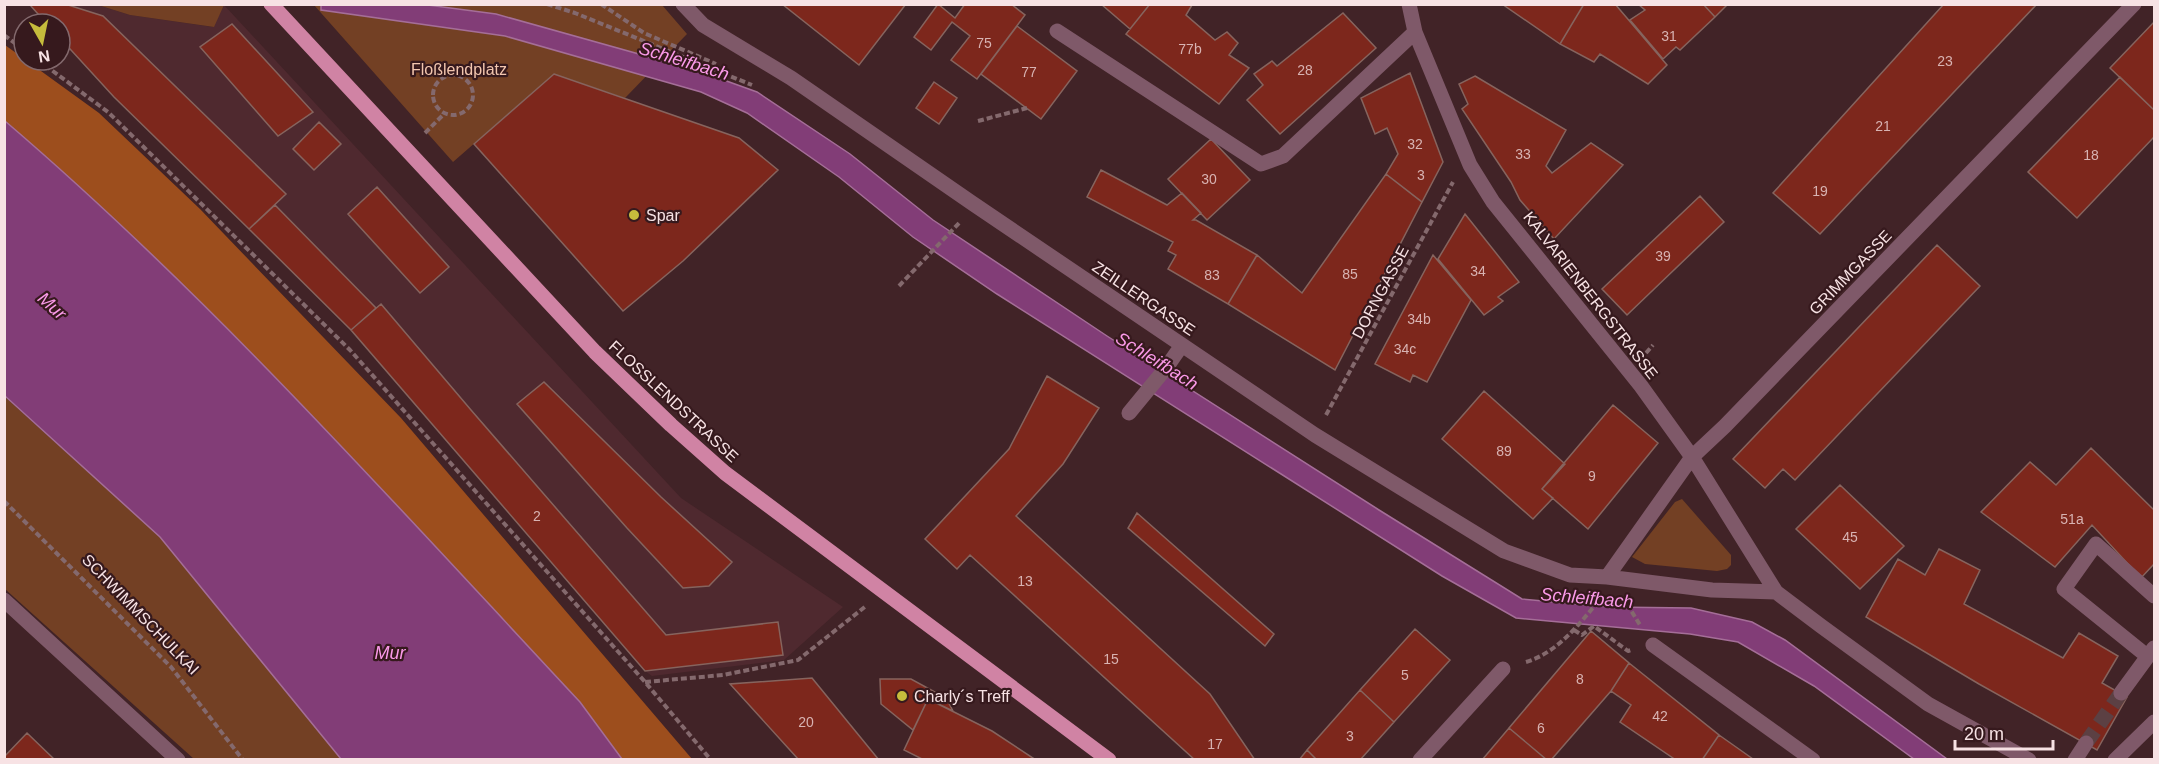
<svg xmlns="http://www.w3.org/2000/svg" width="2159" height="764" font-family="Arial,sans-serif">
<rect width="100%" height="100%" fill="#412327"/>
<path fill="#4f292f" d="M30 5H98L130 15 213 27 224 5 681 498 843 607 784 660 652 676 645 671 351 330 249 229 60 24H47Z"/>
<path fill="#734024" d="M98 5 224 4V5L214 27 130 15Z
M314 5H662L687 34 625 98 554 74 453 162Z
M4 396 160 537 341 759H194L5 589Z
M1682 499 1731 555V565L1727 569 1717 571 1645 564 1632 557 1675 502Z"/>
<path fill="#9d4e1d" d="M5 45 99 113 200 209 401 418 692 759H622L580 702C394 503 212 298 5 121Z"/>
<path fill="#823d77" stroke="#a56e98" stroke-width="1.5" d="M420 4 496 14 696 70 757 92 850 154 933 220 1107 336 1379 510 1522 599 1609 607 1691 608 1752 622 1785 640 1947 759H1914L1814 686 1738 642 1690 634 1516 618 1442 576 997 294 913 237 839 177 747 113 701 92 505 36 321 10V5Z
M5 121C212 298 394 503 580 702L622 759H341L160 537 5 396Z"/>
<path fill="#7d271c" stroke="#86645e" stroke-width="1.5" d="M65 4 103 16 286 194 249 229 114 97 60 38V24H47L30 5Z
M782 4H906L859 65Z
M938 4 955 18 965 4H1011L1025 15 977 79 951 60 970 36 952 22 931 50 914 37Z
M1101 4H1150L1130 29Z
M1150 4H1191L1192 5 1186 15 1215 40 1227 32 1238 43 1229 55 1249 68 1219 104 1126 34Z
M1502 4H1584L1560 44Z
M1584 4H1615L1667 65 1648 84 1600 54 1594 62 1560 44Z
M1638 4H1703L1715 17 1680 50 1676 47 1663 59 1630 20 1645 10Z
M1703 4H1728L1715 17Z
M1944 4H2037L1820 234 1773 193Z
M1343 13 1376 48 1280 134 1247 100 1263 85 1254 74 1272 61 1277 66Z
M2154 22V110L2110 68Z
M232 24 313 112 278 136 200 47Z
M1017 26 1077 71 1041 119 981 74Z
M1410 73 1443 162 1422 202 1386 174 1398 154 1387 128 1375 134 1361 98Z
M554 74 739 138 778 170 683 261 623 311 474 144Z
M1475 76 1566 130 1546 166 1552 173 1591 143 1623 165 1554 239 1520 200 1511 182 1462 109 1468 104 1459 84Z
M2120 77 2154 110V137L2077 218 2028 172Z
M934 82 957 98 939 124 916 108Z
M319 122 341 144 314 170 293 149Z
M1211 139 1250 180 1207 220 1168 179Z
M1101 170 1167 205 1182 193 1201 213 1193 220H1196L1257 255 1228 304 1168 269 1176 255 1168 251 1173 242 1087 197Z
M1386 174 1422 202 1335 370 1228 304 1257 255 1302 293Z
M377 187 449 267 420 293 348 214Z
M1700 196 1724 222 1627 315 1602 289Z
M275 205 376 308 351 330 249 229Z
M1465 214 1519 282 1498 297 1503 301 1484 315 1438 259Z
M1937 245 1980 286 1795 480 1783 469 1765 488 1733 459Z
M1433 255 1471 300 1427 382 1413 375 1410 382 1375 364Z
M381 304 471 410 666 635 778 622 783 655 645 671 351 330Z
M1047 376 1099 408 1063 464 1016 516 1210 694 1255 760H1195L970 555 957 569 925 539 1009 449Z
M544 382 661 497 732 562 709 586 683 588 627 528 517 404Z
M1484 391 1565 464 1542 489 1553 498 1533 519 1442 439Z
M1613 405 1658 443 1588 529 1542 489Z
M2091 448 2154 510V564L2141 578 2092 525 2055 567 1981 512 2030 462 2056 485Z
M1840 485 1904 546 1860 589 1796 529Z
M1137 513 1274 634 1265 646 1128 528Z
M1939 549 1980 570 1964 604 2063 658 2079 633 2118 656 2102 683 2127 697 2097 750 1979 684 1866 617 1898 559 1925 575Z
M1415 629 1450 660 1394 722 1360 690Z
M1591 631 1629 663 1611 691 1551 760H1547L1509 728Z
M1629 663 1719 735 1702 760H1676L1620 722 1631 705 1611 691Z
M812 678 879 760H799L730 684Z
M880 679H911L946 698 953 711 928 699 913 730 881 704Z
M1360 690 1394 722 1360 760H1317L1307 750Z
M928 699 992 731 1036 760H924L904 750Z
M1509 728 1547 760H1482Z
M27 733 55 760H4V757Z
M1719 735 1753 759 1754 760H1702Z
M1307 750 1317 760H1299Z"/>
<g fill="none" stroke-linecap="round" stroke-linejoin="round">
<path stroke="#5c4043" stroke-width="15" stroke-dasharray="15 8" stroke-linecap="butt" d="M2086 743 2121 693"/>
<path stroke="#84696d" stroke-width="4" stroke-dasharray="6 3" stroke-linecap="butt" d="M547 4 575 13 752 85
M601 4 644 33 716 64
M4 35 24 50
M38 60 108 112 350 350 645 682 711 760
M433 95a20 20 0 1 1 40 0a20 20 0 1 1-40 0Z
M978 121 1027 108
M425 133 445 113
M899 286 960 222
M1646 353 1653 345
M1326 415 1453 182
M4 501 171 667 243 760
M1627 604 1640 625
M1574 630 1582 635 1594 626 1628 651 1631 650
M1526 662C1556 653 1577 627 1596 604L1597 599
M645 682 723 675 798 660 866 606"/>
<path stroke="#7f5969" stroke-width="15" d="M683 4 703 25 791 78 972 203 1315 435 1504 551 1570 575 1607 577 1712 590 1776 592
M1409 4 1415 32 1470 165 1493 202 1641 386 1692 457 1776 592 1821 626 1928 704 2029 760
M1057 31 1261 164 1283 156 1415 32
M1129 413 1166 368 1182 345
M1607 577 1692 457 1725 426 2134 4
M4 600 178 760
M1653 645 1813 760
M2147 656 2064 589 2096 544 2154 596
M2121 693 2154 648
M1420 760 1503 669
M2075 760 2086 743
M2115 760 2154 722"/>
<path stroke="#d083a4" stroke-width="15" d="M271 4 595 352 671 425 725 473 1109 760"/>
</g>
<g fill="#c6bc3c" stroke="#36191d" stroke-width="2">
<circle cx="634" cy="215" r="6"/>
<circle cx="902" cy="696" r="6"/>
</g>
<g text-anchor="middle" stroke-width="4.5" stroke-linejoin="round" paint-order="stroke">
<g font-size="14" fill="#d8b3b2">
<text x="1669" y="41">31</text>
<text x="984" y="48">75</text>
<text x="1190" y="54">77b</text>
<text x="1945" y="66">23</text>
<text x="1305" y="75">28</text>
<text x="1029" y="77">77</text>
<text x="1883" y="131">21</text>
<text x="1415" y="149">32</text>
<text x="1523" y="159">33</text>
<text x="2091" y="160">18</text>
<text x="1421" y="180">3</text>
<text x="1209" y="184">30</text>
<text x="1820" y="196">19</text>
<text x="1663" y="261">39</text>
<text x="1478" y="276">34</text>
<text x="1350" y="279">85</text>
<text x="1212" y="280">83</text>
<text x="1419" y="324">34b</text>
<text x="1405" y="354">34c</text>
<text x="1504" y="456">89</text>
<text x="1592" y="481">9</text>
<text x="537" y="521">2</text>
<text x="2072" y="524">51a</text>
<text x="1850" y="542">45</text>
<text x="1025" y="586">13</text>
<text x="1111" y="664">15</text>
<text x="1405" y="680">5</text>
<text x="1580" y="684">8</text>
<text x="1660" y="721">42</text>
<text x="806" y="727">20</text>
<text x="1541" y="733">6</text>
<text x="1350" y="741">3</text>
<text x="1215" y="749">17</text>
</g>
<g font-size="16" fill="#f3c6af" stroke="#36191d">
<text x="459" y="75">Floßlendplatz</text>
</g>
<g font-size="16" fill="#f7e2e4" stroke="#36191d" text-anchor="start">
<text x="646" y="221">Spar</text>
<text x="914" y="702">Charly´s Treff</text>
</g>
<g font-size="16" fill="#f7e2e4" stroke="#36191d">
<text transform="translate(1850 272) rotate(-46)" y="6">GRIMMGASSE</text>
<text transform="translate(1380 292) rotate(-62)" y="6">DORNGASSE</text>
<text transform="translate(1591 295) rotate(52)" y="6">KALVARIENBERGSTRASSE</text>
<text transform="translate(1144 298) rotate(34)" y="6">ZEILLERGASSE</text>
<text transform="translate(674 401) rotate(43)" y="6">FLOSSLENDSTRASSE</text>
<text transform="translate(141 614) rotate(46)" y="6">SCHWIMMSCHULKAI</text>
</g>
<g font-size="18" font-style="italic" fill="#fa99e8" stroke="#36191d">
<text transform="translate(684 61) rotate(17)" y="6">Schleifbach</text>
<text transform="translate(52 306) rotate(42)" y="6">Mur</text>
<text transform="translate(1157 361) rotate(32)" y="6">Schleifbach</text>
<text transform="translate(1587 598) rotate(5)" y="6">Schleifbach</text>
<text x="390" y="659">Mur</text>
</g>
</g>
<rect width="2159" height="764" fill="none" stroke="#f7e2e4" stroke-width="12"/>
<g transform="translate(42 42) rotate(171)"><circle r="28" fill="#36191d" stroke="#83696d" stroke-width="1.5"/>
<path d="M0-4.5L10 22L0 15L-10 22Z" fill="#c6bc3c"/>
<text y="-9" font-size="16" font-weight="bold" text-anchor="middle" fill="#f7e2e4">N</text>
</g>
<path d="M1955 740v9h98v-9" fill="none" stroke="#f7e2e4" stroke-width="3"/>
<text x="1964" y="740" font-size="18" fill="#f7e2e4" stroke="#36191d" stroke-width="4.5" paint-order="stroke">20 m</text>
</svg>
